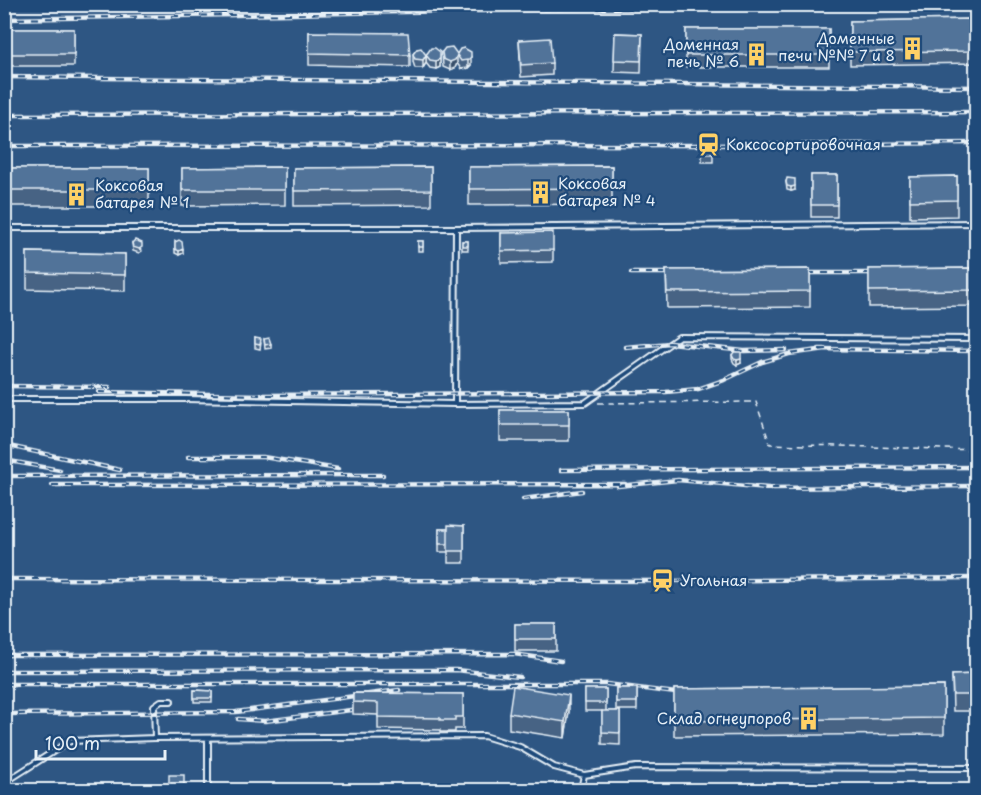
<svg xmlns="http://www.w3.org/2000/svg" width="981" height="795" font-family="'Playpen Sans',sans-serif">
<rect width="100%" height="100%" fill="#1f4a7a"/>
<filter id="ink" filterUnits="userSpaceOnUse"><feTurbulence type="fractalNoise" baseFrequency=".0167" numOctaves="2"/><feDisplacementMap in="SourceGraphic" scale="12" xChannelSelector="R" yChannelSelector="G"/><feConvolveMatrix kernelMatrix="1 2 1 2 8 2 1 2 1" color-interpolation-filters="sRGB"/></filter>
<g filter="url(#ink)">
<path fill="#2e5683" d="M5 5H976V790H5Z"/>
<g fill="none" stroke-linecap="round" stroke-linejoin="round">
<defs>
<path id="lane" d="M4 228H456L976 223
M456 228 455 404 585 403 679 337 976 339
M4 399H185L455 404
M155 738 154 706 161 701H171
M584 775 636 767 976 768
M4 783 70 741 155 738 484 736 520 747 554 767 584 775 581 790
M208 790V738"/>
</defs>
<use href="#lane" stroke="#e8f1f8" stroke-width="8"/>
<path stroke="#e8f1f8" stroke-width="1.5" stroke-dasharray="6 4.5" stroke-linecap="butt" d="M598 403 756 402 770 444 976 450"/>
<use href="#lane" stroke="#1f4a7a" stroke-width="4"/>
<defs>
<path id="rail" d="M4 19 579 9 976 6
M4 77 976 87
M4 115 976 112
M4 146 708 145 976 143
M631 273H683
M794 273H887
M625 347 670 343 744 351 786 350
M819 349 976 351
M4 386 109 387
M99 392 266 395 666 392 698 389 724 380 762 362 789 354 826 349
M4 445 120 470
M188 457H263L338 469
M4 460 60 470
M561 470 976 467
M4 476 383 475
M52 485 625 484
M618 486 678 480 768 488 976 486
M523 499 582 491
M4 579 662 581 976 578
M4 655 514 654 561 661
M4 671 456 670 520 677
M4 684H607L691 695
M4 714 236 712 399 690
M238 719 265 721 351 710"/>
</defs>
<use href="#rail" stroke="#e8f1f8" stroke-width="4.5"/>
<use href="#rail" stroke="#1f4a7a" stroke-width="2" stroke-dasharray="7" stroke-linecap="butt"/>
</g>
<path fill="#466384" stroke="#e8f1f8" stroke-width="1.5" d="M976 19V63L850 65V21Z
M4 29H74V66H4Z
M686 29H829V67H686Z
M309 32 410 55V67L309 65Z
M615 33 642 34 641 73 614 72Z
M519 40 552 63V75L521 77Z
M464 48 471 65 468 68 461 69 457 63 455 68 450 70 443 67 442 52 457 54Z
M417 49 426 63 423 68H415L413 62V54Z
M426 55 440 60V67L436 69 430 68 426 63Z
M702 141H713V162H702Z
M612 166V204L469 205V167Z
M285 167V205L182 206V168Z
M431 167V205L294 206V168Z
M4 168H149V206H4Z
M811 175H837V217H811Z
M957 176V216L910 217V177Z
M786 182 795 190 791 191 787 190Z
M501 233 553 250V262L501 263Z
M418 241H423V251H418Z
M462 241H468V250H462Z
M175 242 183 253 179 255 175 253Z
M132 243 142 251 139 253 133 251Z
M27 252 125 254V291L27 289Z
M976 268V306L869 307V269Z
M810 269V307L667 308 666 270Z
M255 338 261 343 260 349 255 348Z
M264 339 271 344V348L265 349Z
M732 355 741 363 737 365 734 363 732 359Z
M500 410H569V441H500Z
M464 526V563H448V552H439V529H448Z
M515 624H556V651H515Z
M976 674V711H953L952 675Z
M944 686V734L674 736V689Z
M616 688H637V710H616Z
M585 689H606V711H620V745L602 744V711H585Z
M194 690 212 691V702H194Z
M353 693 463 694V729H455V732H440V730L378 729V715L353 714Z
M569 711 565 738 509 729V713Z"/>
<path fill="#39506b" stroke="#e8f1f8" stroke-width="1.5" d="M440 52V67L436 69V61Z
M426 55V63L423 68V60Z
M457 55V63L455 68 450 70V62Z
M471 57V65L468 68V60Z
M795 186V190L791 191V187Z
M183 249V253L179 255V251Z
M741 359V363L737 365V360Z
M569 695V711L565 738V722Z"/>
<path fill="#517399" stroke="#e8f1f8" stroke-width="1.5" d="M976 19V51L850 52V21Z
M4 29H74V54H4Z
M686 29H829V55H686Z
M309 32 408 33 410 55 309 53Z
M615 33 642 34 641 61 614 60Z
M550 38 552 63 521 65 519 40Z
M452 47 457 54 460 49 464 48 471 52V57L468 60 461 61 457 55 455 60 450 62 443 59 442 52 445 48Z
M421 48 426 55 423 60 415 59 413 54 417 49Z
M431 48H435L440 52V59L436 61 430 60 426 55Z
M702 141H713V154H702Z
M612 166V188L469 189V167Z
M285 167V190H182V168Z
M431 167V190L294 191V168Z
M4 168H149V190H4Z
M811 175H837V205H811Z
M957 176V200L910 201V177Z
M787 178 795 179V186L791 187 787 186 786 182Z
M553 232V250L501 251V233Z
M135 240 142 243V247L139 249 133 247 132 243Z
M179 240 182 242 183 249 179 251 175 249V242Z
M418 241H423V247H418Z
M462 241H468V246H462Z
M27 252 125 254V275L27 273Z
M976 268V290L869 291V269Z
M810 269V291L667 292 666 270Z
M255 338 261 339 260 345 255 344Z
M269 338 271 344 265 345 264 339Z
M734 352H741V359L737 360 734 359 732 355Z
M500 410H569V425H500Z
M448 525 464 526V551H448Z
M439 529H448V544H439Z
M515 624H556V639H515Z
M976 674V695H953L952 675Z
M513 686 569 695 565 722 509 713Z
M944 686V718L674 721V689Z
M616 688H637V702H616Z
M585 689H606V703H585Z
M194 690 212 691V698H194Z
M353 693 463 694V717H455V720H440V718L378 717V703L353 702Z
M602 711H620V733L602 732Z
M169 775H184V790H169Z
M94 787V790H47V788Z"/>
</g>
<defs>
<symbol id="building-bare" viewBox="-9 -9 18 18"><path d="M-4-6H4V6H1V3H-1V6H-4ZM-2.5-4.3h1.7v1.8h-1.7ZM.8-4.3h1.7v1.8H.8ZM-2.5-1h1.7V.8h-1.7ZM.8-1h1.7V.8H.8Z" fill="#ffd166" stroke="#1f4a7a" stroke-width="2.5" paint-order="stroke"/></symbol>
<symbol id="station-bare" viewBox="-9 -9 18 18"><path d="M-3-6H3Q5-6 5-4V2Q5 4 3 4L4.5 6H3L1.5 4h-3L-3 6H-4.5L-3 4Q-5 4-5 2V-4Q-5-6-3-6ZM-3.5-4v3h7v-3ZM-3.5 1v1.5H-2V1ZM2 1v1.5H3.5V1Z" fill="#ffd166" stroke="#1f4a7a" stroke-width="2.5" paint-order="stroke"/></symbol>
</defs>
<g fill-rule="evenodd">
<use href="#building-bare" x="896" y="32" width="33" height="33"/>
<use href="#building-bare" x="740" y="38" width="33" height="33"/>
<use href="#station-bare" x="692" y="128" width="33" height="33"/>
<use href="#building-bare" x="524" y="176" width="33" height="33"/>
<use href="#building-bare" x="60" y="178" width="33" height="33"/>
<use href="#station-bare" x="646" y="564" width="33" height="33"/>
<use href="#building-bare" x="792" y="702" width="33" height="33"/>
</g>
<g text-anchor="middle" stroke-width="4.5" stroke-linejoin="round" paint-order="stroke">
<g font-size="15" fill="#e8f1f8" stroke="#1f4a7a" text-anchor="start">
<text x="895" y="44" text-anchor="end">Доменные<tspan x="895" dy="17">печи №№ 7 и 8</tspan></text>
<text x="739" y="50" text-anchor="end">Доменная<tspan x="739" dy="17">печь № 6</tspan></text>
<text x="726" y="150">Коксосортировочная</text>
<text x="558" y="189">Коксовая<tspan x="558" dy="17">батарея № 4</tspan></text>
<text x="95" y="191">Коксовая<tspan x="95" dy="17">батарея № 1</tspan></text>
<text x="680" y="586">Угольная</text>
<text x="791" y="724" text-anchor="end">Склад огнеупоров</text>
</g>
</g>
<rect width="981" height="795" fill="none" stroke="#1f4a7a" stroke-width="24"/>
<rect x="12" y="12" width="957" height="771" fill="none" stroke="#e8f1f8" stroke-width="2" filter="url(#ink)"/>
<path d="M36 750v9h129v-9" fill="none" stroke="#e8f1f8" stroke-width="3"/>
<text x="45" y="750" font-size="18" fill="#e8f1f8" stroke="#1f4a7a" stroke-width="4.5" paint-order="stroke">100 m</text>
</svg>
